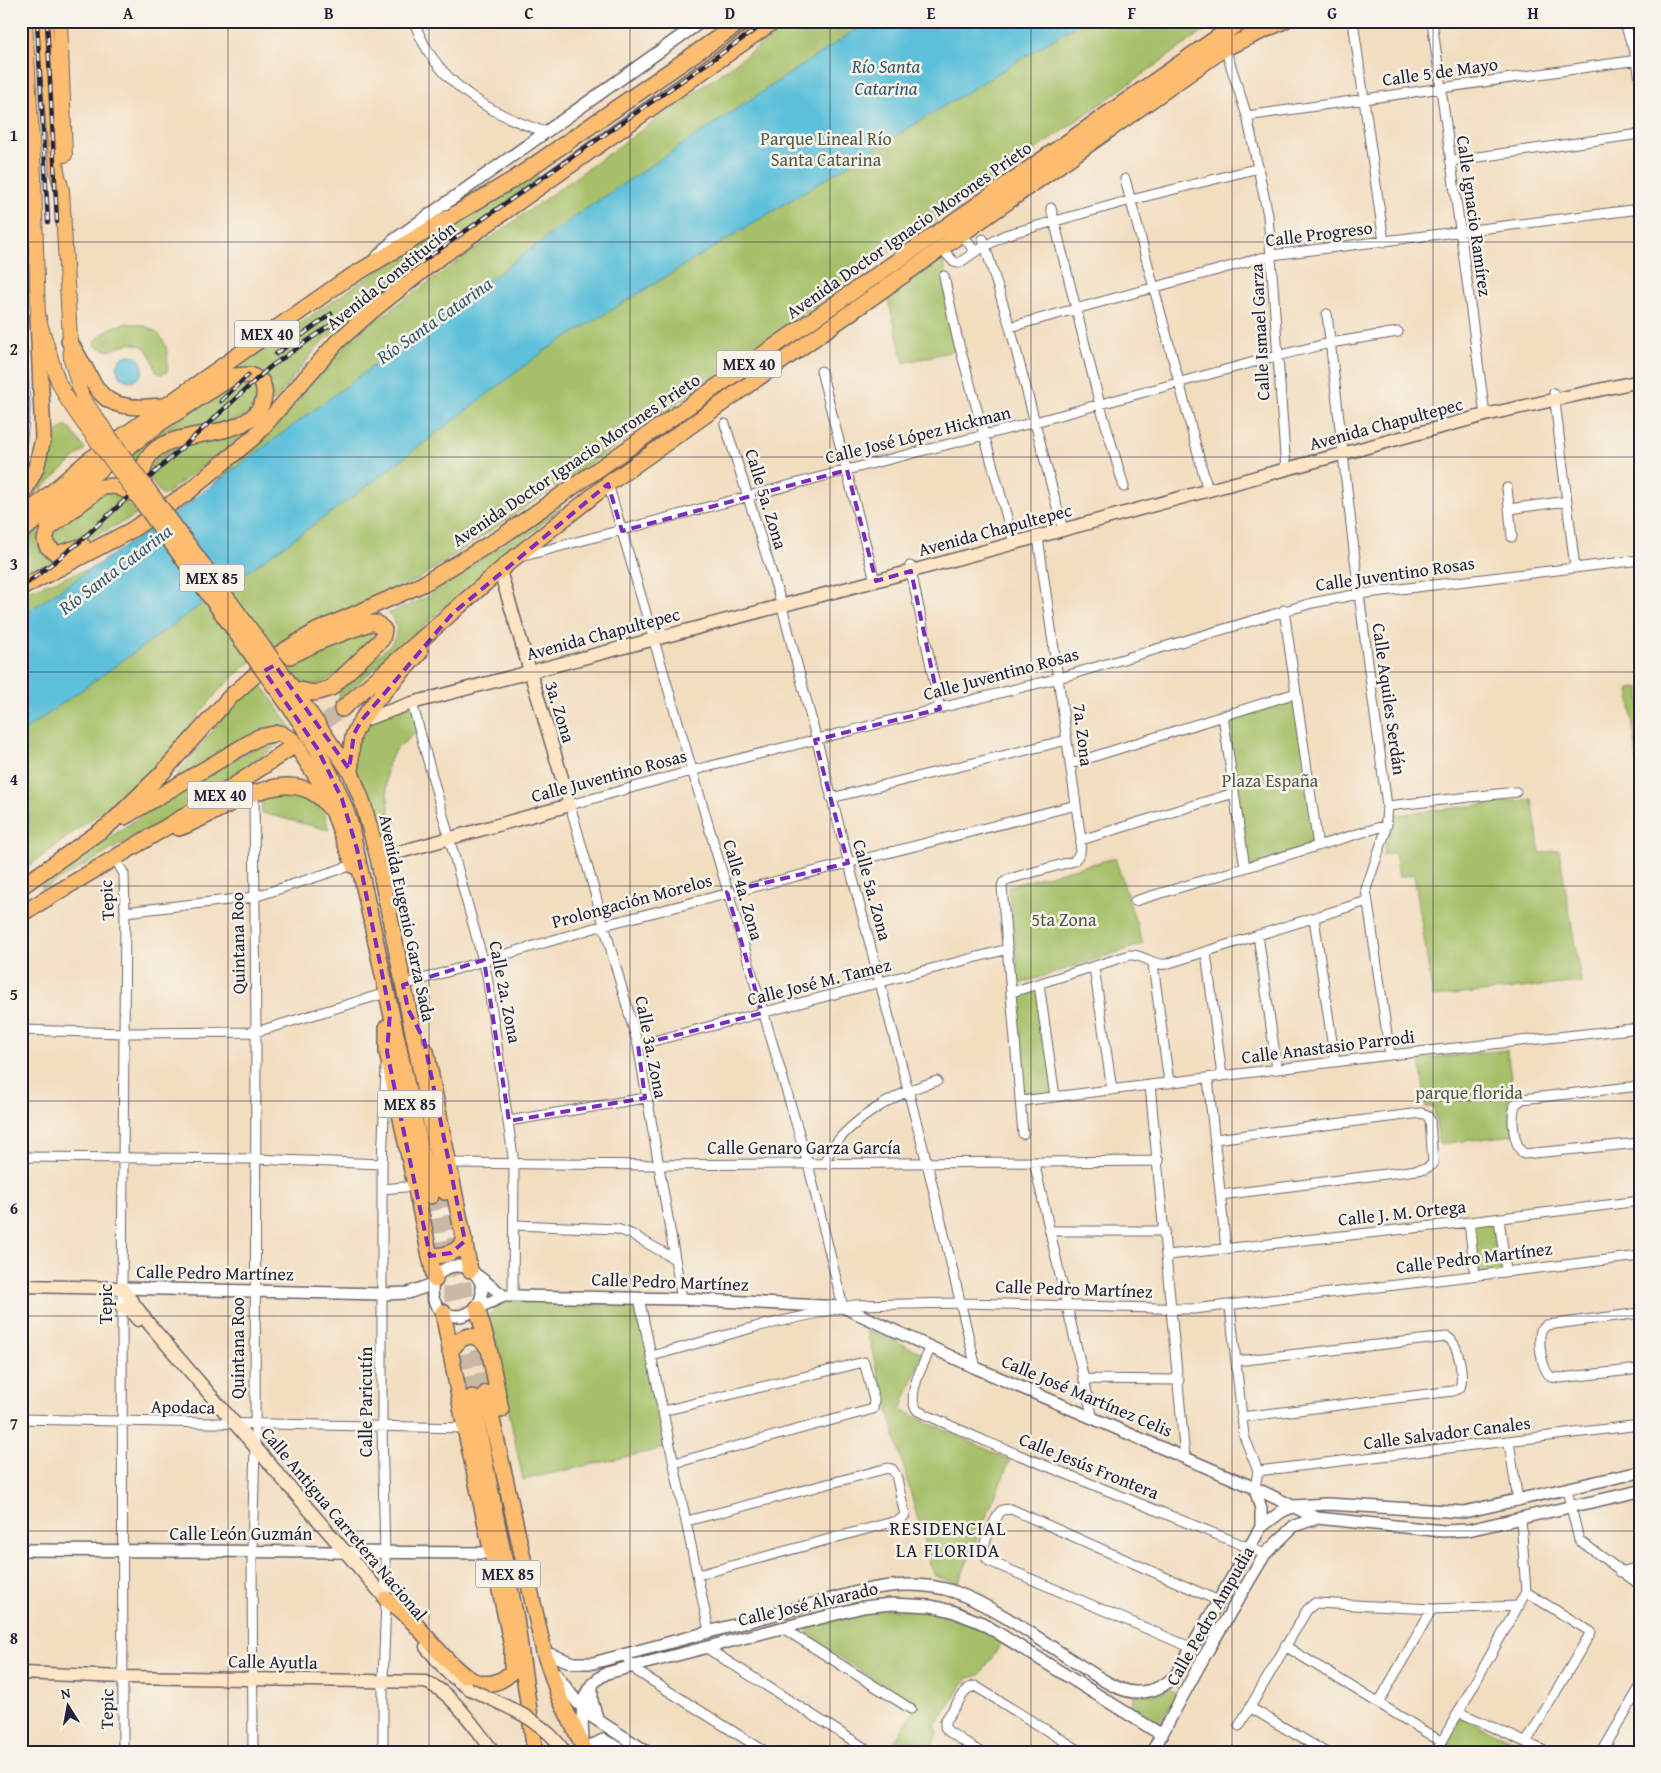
<svg xmlns="http://www.w3.org/2000/svg" width="1661" height="1773" font-family="'Gentium Book Plus',serif">
<rect width="100%" height="100%" fill="#f7f3e8"/>
<filter id="ink" filterUnits="userSpaceOnUse"><feTurbulence type="fractalNoise" baseFrequency=".02" numOctaves="2"/><feDisplacementMap in="SourceGraphic" scale="10" xChannelSelector="R" yChannelSelector="G"/><feConvolveMatrix kernelMatrix="1 2 1 2 8 2 1 2 1" color-interpolation-filters="sRGB"/></filter>
<filter id="wash" filterUnits="userSpaceOnUse"><feTurbulence type="fractalNoise" baseFrequency=".0096" numOctaves="4" result="noise"/><feDisplacementMap in="SourceGraphic" scale="20" xChannelSelector="R" yChannelSelector="G"/><feGaussianBlur stdDeviation="1.12" result="paint"/><feColorMatrix in="noise" values="0 0 0 0 0 0 0 0 0 0 0 0 0 0 0 0 0 1.4 0 .05"/><feComposite in="paint" operator="in"/></filter>
<g filter="url(#wash)">
<rect width="100%" height="100%" fill="#f3ddbf"/>
<path fill="#a5c067" stroke="#647151" d="M794 21H1218L638 431 419 579 395 591 299 629 248 664 220 689 150 775 21 872V593L114 560 200 496 273 430 340 350 366 327Z
M533 170 542 183 446 249 385 287 319 345 273 403C272 380 257 367 234 368L395 259Z
M941 248 961 349 904 363 885 288Z
M126 323C158 324 171 340 167 372L161 374 156 372C152 357 147 341 127 344 120 345 115 350 108 351L96 346 94 342C104 332 112 326 126 323Z
M243 379 257 384 259 398 246 416 150 446 142 453 137 463 127 452Z
M67 426 70 428 85 449 21 507 48 458 59 430Z
M252 429 163 496C159 490 149 482 149 474 148 443 229 435 252 429Z
M117 490 137 515 70 548 62 550 52 544 53 532 102 492Z
M562 507 338 700 341 688 392 643C398 631 399 623 388 614L429 596 493 551Z
M39 528C37 544 39 555 55 561L21 578V544Z
M374 627 378 634C363 649 327 694 304 684 296 680 292 671 286 663Z
M260 682 293 730 277 726 266 727 166 788 235 703Z
M1640 687V790L1629 689Z
M1296 693 1318 846 1245 868 1223 716Z
M412 703 419 730 395 750 387 767 386 783 391 822 389 855 378 858 351 750 361 721Z
M274 739 282 742 212 792 43 889 41 885C116 834 192 776 274 739Z
M290 788 322 805 329 830 262 813V801L265 796Z
M1532 799 1540 853 1559 850 1581 982 1433 997 1414 874 1399 877 1395 853 1383 855 1395 815Z
M1115 858 1143 944 1019 984 1008 886Z
M1039 984 1055 1097 1021 1101 1012 992Z
M1507 1050 1514 1097 1507 1101 1513 1135 1439 1144 1434 1107H1426L1420 1059Z
M1499 1219 1506 1271 1475 1275 1469 1222Z
M501 1299 638 1305 665 1448 523 1480 489 1315Z
M866 1329 923 1353 901 1410 1010 1460 958 1584 933 1575Z
M887 1609C936 1609 960 1619 1004 1640L980 1675 968 1678 935 1725 938 1734 928 1752H887L917 1706 810 1639 807 1634 808 1627C830 1612 861 1613 887 1609Z
M1169 1688 1178 1696 1157 1725 1130 1710 1134 1695 1158 1693Z
M1464 1718 1536 1752H1437L1458 1719Z"/>
<path fill="#5cc0da" stroke="#3f718a" d="M869 21H1083L543 352 351 498 21 733V616L176 512 584 210Z
M117 368a13 13 0 1 1 26 0a13 13 0 1 1-26 0Z"/>
</g>
<g filter="url(#ink)">
<g fill="none" stroke-linecap="round" stroke-linejoin="round">
<path stroke="#c9b8a5" stroke-width="15" stroke-dasharray="15 8" stroke-linecap="butt" d="M308 735 342 709
M445 1192 486 1393
M431 1196 472 1397"/>
<defs>
<path id="minor" d="M414 21C434 81 489 114 546 132
M1353 21 1384 242
M1432 21 1485 415
M1624 21 1637 60 1640 80
M1225 48 1247 116 1268 215 1286 470
M1247 116 1637 60
M21 144 25 146
M1450 161 1640 134
M1125 179 1208 491
M1051 208 1100 405 1124 487
M983 239 1010 327 1063 530
M941 248 954 262 959 263 975 252 962 234
M975 252 1005 235 1131 200 1259 168
M944 276 957 337 1014 543
M1327 314 1359 594 1387 806 1385 833 1366 889 1390 1055
M1010 327 1272 255 1640 209
M21 336 25 407 21 449
M821 371 875 581
M1554 393 1575 568
M725 424 780 599 927 1163 976 1368
M608 484 808 1164 843 1307
M1507 488 1512 537
M1509 509 1567 501
M520 557 847 470 1035 422 1276 356 1330 343 1398 332
M910 566 940 709
M1284 610 1318 846
M412 703 487 975 514 1164 513 1296
M1223 716 1245 868
M1070 764 1296 693
M831 798 1067 740
M1387 806 1516 792
M1081 840 1234 793
M115 859 124 874 125 912 122 1288 123 1752
M1135 901 1387 825
M125 912 254 897 353 865
M1314 918 1335 1062
M1258 935 1277 1069
M1206 952 1222 1076
M1153 964 1169 1083
M1094 967 1112 1090
M1039 984 1055 1097
M403 985 604 925 1076 805
M1012 992 1130 955C1144 954 1152 966 1166 964L1367 901
M21 1030 125 1033 256 1032 386 993
M638 1045 1008 949
M1208 1078 1226 1249
M1150 1085 1185 1458
M1640 1086 1522 1099 1515 1105C1511 1118 1513 1145 1524 1154L1640 1143
M1021 1101 1390 1055 1640 1028
M509 1121 645 1098
M1023 1134 1002 887 1003 883 1009 879 1074 861 1080 853 1081 840 1038 537
M1215 1139 1421 1113 1427 1115 1430 1120 1433 1164 1425 1169 1221 1195
M21 1157 255 1159 382 1164
M1034 1162 1093 1419
M450 1163 657 1165 1159 1161
M824 1164C838 1125 898 1091 937 1081
M382 1189 416 1186
M1499 1219 1506 1271
M1469 1222 1475 1275
M514 1225 617 1229 631 1234 673 1258
M1050 1231H1165
M1168 1255 1469 1222 1640 1201
M639 1298 709 1631
M682 1299 638 1045 570 805 691 771 1059 678 1312 603 1359 594 1640 560
M1230 1307 1244 1436 1258 1471 1255 1488
M1640 1313 1547 1325 1541 1330C1538 1341 1541 1369 1551 1377L1560 1378 1640 1369
M931 1347C924 1363 904 1398 918 1411L987 1442 1265 1554
M652 1356 755 1327 854 1305 961 1303 1194 1309 1640 1256
M1236 1361 1447 1337C1459 1343 1464 1376 1460 1388L1453 1391 1241 1417
M1085 1379 1179 1380
M663 1411 864 1362 874 1400 873 1409 675 1463
M21 1419 465 1428
M1509 1442 1518 1501
M1258 1471 1640 1425
M1567 1490 1579 1540 1640 1585
M687 1521 888 1468 892 1469 896 1475 905 1515 900 1520 698 1575
M1620 1572 1640 1567
M1526 1592 1591 1632 1527 1741
M781 1627 911 1709
M1285 1646 1442 1742
M705 1647 871 1752
M1192 1648 989 1561C976 1549 993 1526 999 1513L1002 1510 1011 1509 1219 1601
M625 1656 638 1672 766 1752
M1379 1702 1432 1609
M1251 1708 1325 1752
M1459 1712 1547 1752
M1239 1726 1307 1610 1315 1603 1432 1609 1519 1606
M253 1752 252 1553 255 1447 256 1032 254 794
M383 1752V1680L386 1599 382 1427V1164L386 1067
M980 1752 948 1731 945 1727V1721L967 1689 975 1686 1082 1752
M1436 1752 1526 1592 1521 1519
M1602 1752 1640 1687"/>
<path id="tertiary" d="M378 256 394 240 702 21
M432 1291a25 25 0 1 1 50 0a25 25 0 1 1-50 0Z
M478 1276 504 1296
M122 1288 382 1294 408 1293 433 1284
M477 1308 504 1296H513L682 1299 843 1307 976 1368 1255 1488 1317 1518
M1255 1488 1261 1509V1527
M21 1550 491 1553
M544 1652 573 1663H593L861 1591C892 1584 925 1582 955 1592 996 1607 1046 1644 1084 1668 1099 1677 1117 1691 1135 1692 1151 1693 1165 1686 1176 1675L1261 1527 1281 1512 1294 1506 1327 1504 1464 1512 1640 1472
M555 1673 577 1702 591 1716 647 1752
M592 1684V1701L598 1721
M583 1743C582 1713 577 1689 607 1673L863 1607 891 1604 931 1606 952 1611 982 1623 1162 1735
M590 1752 593 1745 603 1740 626 1752
M1152 1752 1205 1655 1265 1554 1294 1526 1317 1518 1443 1531 1468 1530 1640 1491"/>
<path id="secondary" d="M361 721 412 703 875 581 1485 415 1640 381
M378 858 570 805 500 571
M21 1286 122 1288 150 1325 392 1606
M122 1308H128L138 1320
M426 1647 450 1675 468 1688
M21 1673 124 1677 425 1682C451 1690 476 1730 494 1752"/>
<path id="primary" d="M25 21 34 177 38 317 58 381 68 401 84 424
M45 21 57 172 62 190 71 359 82 397 95 416
M60 21 65 155
M21 204 27 180"/>
<path id="trunk" d="M69 341C101 390 94 413 162 406
M21 498 36 468 43 439 38 317
M21 519 89 460 342 282 514 179 742 21
M21 532 127 448 162 422 234 376 251 375 262 382C265 389 265 397 262 404 240 452 141 415 142 482
M83 546 57 554 47 546 45 540 48 529 102 487 116 486 137 495
M21 588 130 531 187 493 255 436 337 342 372 311 435 261 774 21
M290 656 321 641 370 623H377L384 630 382 639 331 688 315 693 294 689
M282 673 351 773 363 803 378 858 445 1192
M271 681C304 725 333 769 350 823L431 1196
M342 709 513 559 608 484 1225 48 1284 21
M351 772C351 760 350 745 354 734 365 708 401 674 420 652
M124 817 259 737 279 733 291 739 296 745 325 790 354 866
M179 828C225 812 289 756 329 807
M21 887 110 824 163 772 229 698 279 654 316 631 423 584 501 537 1241 21
M21 914 220 795 289 749
M387 1027V1052L435 1280
M426 1051 470 1270
M430 1256C445 1256 456 1253 465 1241
M477 1308 489 1349 501 1410
M450 1352C462 1333 475 1330 489 1349
M486 1393 544 1652 560 1699 586 1752
M472 1397 516 1618 535 1752
M386 1599C418 1618 443 1666 474 1681 488 1687 503 1682 512 1671V1646L465 1428 443 1312"/>
</defs>
<use href="#minor" stroke="#6b6369" stroke-width="11"/>
<use href="#tertiary" stroke="#6b6369" stroke-width="14"/>
<use href="#secondary" stroke="#6b6369" stroke-width="15"/>
<use href="#primary" stroke="#6b6369" stroke-width="16"/>
<use href="#trunk" stroke="#6b6369" stroke-width="18"/>
<use href="#minor" stroke="#fff" stroke-width="9"/>
<use href="#tertiary" stroke="#fff" stroke-width="11"/>
<use href="#secondary" stroke="#fee5c5" stroke-width="12"/>
<use href="#primary" stroke="#fcbd6f" stroke-width="14"/>
<use href="#trunk" stroke="#fcbd6f" stroke-width="15"/>
<defs>
<path id="rail" d="M37 21 48 222
M47 21 57 222
M276 354 331 314
M221 401 248 375
M21 588 77 544 270 367 768 21"/>
</defs>
<use href="#rail" stroke="#22223b" stroke-width="4.5"/>
<use href="#rail" stroke="#f7f3e8" stroke-width="2.5" stroke-dasharray="8" stroke-linecap="butt"/>
<defs>
<path id="secondary-bridge" d="M468 1688C504 1706 542 1718 565 1752"/>
<path id="primary-bridge" d="M95 416 142 482
M84 424 137 495"/>
<path id="trunk-bridge" d="M142 482 282 673
M137 495 271 681"/>
</defs>
<use href="#secondary-bridge" stroke="#6b6369" stroke-width="15" stroke-linecap="butt"/>
<use href="#primary-bridge" stroke="#6b6369" stroke-width="16" stroke-linecap="butt"/>
<use href="#trunk-bridge" stroke="#6b6369" stroke-width="18" stroke-linecap="butt"/>
<use href="#secondary-bridge" stroke="#fee5c5" stroke-width="12"/>
<use href="#primary-bridge" stroke="#fcbd6f" stroke-width="14"/>
<use href="#trunk-bridge" stroke="#fcbd6f" stroke-width="15"/>
</g>
</g>
<path fill="none" stroke="#7b2cbf" stroke-width="4" stroke-dasharray="10 6" stroke-linejoin="round" d="M847 470 876 581 911 571 940 709 815 740 848 863 727 892 762 1013 638 1045 645 1098 509 1121 484 960 403 985 408 1009 424 1040 465 1241 451 1253 430 1256 387 1052 390 1013 357 849 342 799 317 748 264 671 275 665 349 769 354 734 361 721 452 614 608 484 622 531Z"/>
<path fill="none" stroke="#22223b" stroke-width="1" stroke-opacity="0.55" d="M228 21V1752M429 21V1752M630 21V1752M830 21V1752M1031 21V1752M1232 21V1752M1433 21V1752M21 242H1640M21 457H1640M21 672H1640M21 886H1640M21 1101H1640M21 1316H1640M21 1531H1640"/>
<g text-anchor="middle" stroke-width="5" stroke-linejoin="round" paint-order="stroke">
<g fill="#f7f3e8" stroke="#62616f" stroke-width="1">
<rect x="234.5" y="320.5" width="65" height="27" rx="4"/>
<rect x="716.5" y="350.5" width="65" height="27" rx="4"/>
<rect x="179.5" y="564.5" width="65" height="27" rx="4"/>
<rect x="187.5" y="781.5" width="65" height="27" rx="4"/>
<rect x="377.5" y="1090.5" width="65" height="27" rx="4"/>
<rect x="475.5" y="1560.5" width="65" height="27" rx="4"/>
</g>
<g font-size="16" font-weight="bold" fill="#22223b">
<text x="267" y="340">MEX 40</text>
<text x="749" y="370">MEX 40</text>
<text x="212" y="584">MEX 85</text>
<text x="220" y="801">MEX 40</text>
<text x="410" y="1110">MEX 85</text>
<text x="508" y="1580">MEX 85</text>
</g>
<g font-size="18" fill="#22223b" stroke="#f7f3e8">
<text transform="translate(1440 72) rotate(-8)" y="6">Calle 5 de Mayo</text>
<text transform="translate(1474 216) rotate(82)" y="6">Calle Ignacio Ramírez</text>
<text transform="translate(909 230) rotate(-35)" y="6">Avenida Doctor Ignacio Morones Prieto</text>
<text transform="translate(1319 234) rotate(-7)" y="6">Calle Progreso</text>
<text transform="translate(391 276) rotate(-39)" y="6">Avenida Constitución</text>
<text transform="translate(1260 332) rotate(-93)" y="6">Calle Ismael Garza</text>
<text transform="translate(1386 424) rotate(-15)" y="6">Avenida Chapultepec</text>
<text transform="translate(918 435) rotate(-14)" y="6">Calle José López Hickman</text>
<text transform="translate(576 460) rotate(-34)" y="6">Avenida Doctor Ignacio Morones Prieto</text>
<text transform="translate(766 499) rotate(73)" y="6">Calle 5a. Zona</text>
<text transform="translate(995 530) rotate(-15)" y="6">Avenida Chapultepec</text>
<text transform="translate(1395 574) rotate(-8)" y="6">Calle Juventino Rosas</text>
<text transform="translate(603 634) rotate(-15)" y="6">Avenida Chapultepec</text>
<text transform="translate(1001 674) rotate(-15)" y="6">Calle Juventino Rosas</text>
<text transform="translate(1389 699) rotate(82)" y="6">Calle Aquiles Serdán</text>
<text transform="translate(560 712) rotate(73)" y="6">3a. Zona</text>
<text transform="translate(1083 735) rotate(83)" y="6">7a. Zona</text>
<text transform="translate(609 776) rotate(-15)" y="6">Calle Juventino Rosas</text>
<text transform="translate(743 890) rotate(74)" y="6">Calle 4a. Zona</text>
<text transform="translate(872 890) rotate(75)" y="6">Calle 5a. Zona</text>
<text transform="translate(107 900) rotate(-93)" y="6">Tepic</text>
<text transform="translate(632 901) rotate(-15)" y="6">Prolongación Morelos</text>
<text transform="translate(407 918) rotate(78)" y="6">Avenida Eugenio Garza Sada</text>
<text transform="translate(238 943) rotate(-91)" y="6">Quintana Roo</text>
<text transform="translate(819 982) rotate(-14)" y="6">Calle José M. Tamez</text>
<text transform="translate(505 992) rotate(79)" y="6">Calle 2a. Zona</text>
<text transform="translate(651 1047) rotate(79)" y="6">Calle 3a. Zona</text>
<text transform="translate(1328 1047) rotate(-7)" y="6">Calle Anastasio Parrodi</text>
<text x="804" y="1154">Calle Genaro Garza García</text>
<text transform="translate(1402 1213) rotate(-6)" y="6">Calle J. M. Ortega</text>
<text transform="translate(1474 1258) rotate(-7)" y="6">Calle Pedro Martínez</text>
<text transform="translate(215 1273) rotate(1)" y="6">Calle Pedro Martínez</text>
<text transform="translate(670 1282) rotate(2)" y="6">Calle Pedro Martínez</text>
<text transform="translate(1074 1289) rotate(2)" y="6">Calle Pedro Martínez</text>
<text transform="translate(106 1304) rotate(-90)" y="6">Tepic</text>
<text transform="translate(238 1348) rotate(-90)" y="6">Quintana Roo</text>
<text transform="translate(1087 1396) rotate(23)" y="6">Calle José Martínez Celis</text>
<text transform="translate(366 1402) rotate(-90)" y="6">Calle Paricutín</text>
<text transform="translate(183 1407) rotate(1)" y="6">Apodaca</text>
<text transform="translate(1447 1433) rotate(-7)" y="6">Calle Salvador Canales</text>
<text transform="translate(1089 1466) rotate(22)" y="6">Calle Jesús Frontera</text>
<text transform="translate(344 1524) rotate(50)" y="6">Calle Antigua Carretera Nacional</text>
<text x="241" y="1540">Calle León Guzmán</text>
<text transform="translate(808 1604) rotate(-13)" y="6">Calle José Alvarado</text>
<text transform="translate(1210 1616) rotate(-60)" y="6">Calle Pedro Ampudia</text>
<text transform="translate(273 1662) rotate(1)" y="6">Calle Ayutla</text>
<text transform="translate(107 1709) rotate(-89)" y="6">Tepic</text>
</g>
<g font-size="18" fill="#50594a" stroke="#f7f3e8">
<text x="826" y="145">Parque Lineal Río<tspan x="826" dy="21">Santa Catarina</tspan></text>
<text x="1270" y="787">Plaza España</text>
<text x="1064" y="926">5ta Zona</text>
<text x="1469" y="1099">parque florida</text>
</g>
<g font-size="19" font-style="italic" fill="#365973" stroke="#f7f3e8">
<text x="886" y="73">Río Santa<tspan x="886" dy="22">Catarina</tspan></text>
<text transform="translate(434 320) rotate(-35)" y="7">Río Santa Catarina</text>
<text transform="translate(115 569) rotate(-37)" y="7">Río Santa Catarina</text>
</g>
<g font-size="19" letter-spacing="1" fill="#22223b" stroke="#f7f3e8">
<text x="948" y="1535">RESIDENCIAL<tspan x="948" dy="22">LA FLORIDA</tspan></text>
</g>
</g>
<rect width="1661" height="1773" fill="none" stroke="#f7f3e8" stroke-width="55"/>
<g transform="translate(68 1706) rotate(349)" stroke="#f7f3e8" stroke-width="4" paint-order="stroke">
<path d="M0-4L9 19L0 12L-9 19Z" fill="#22223b"/>
<text y="-8" font-size="14" font-weight="bold" text-anchor="middle" fill="#22223b">N</text>
</g>
<rect x="28" y="28" width="1606" height="1718" fill="none" stroke="#22223b" stroke-width="2"/>
<g font-size="16" text-anchor="middle" font-weight="bold" fill="#22223b">
<text x="128" y="19">A</text>
<text x="329" y="19">B</text>
<text x="529" y="19">C</text>
<text x="730" y="19">D</text>
<text x="931" y="19">E</text>
<text x="1132" y="19">F</text>
<text x="1332" y="19">G</text>
<text x="1533" y="19">H</text>
<text x="14" y="141">1</text>
<text x="14" y="355">2</text>
<text x="14" y="570">3</text>
<text x="14" y="785">4</text>
<text x="14" y="1000">5</text>
<text x="14" y="1214">6</text>
<text x="14" y="1429">7</text>
<text x="14" y="1644">8</text>
</g>
</svg>
